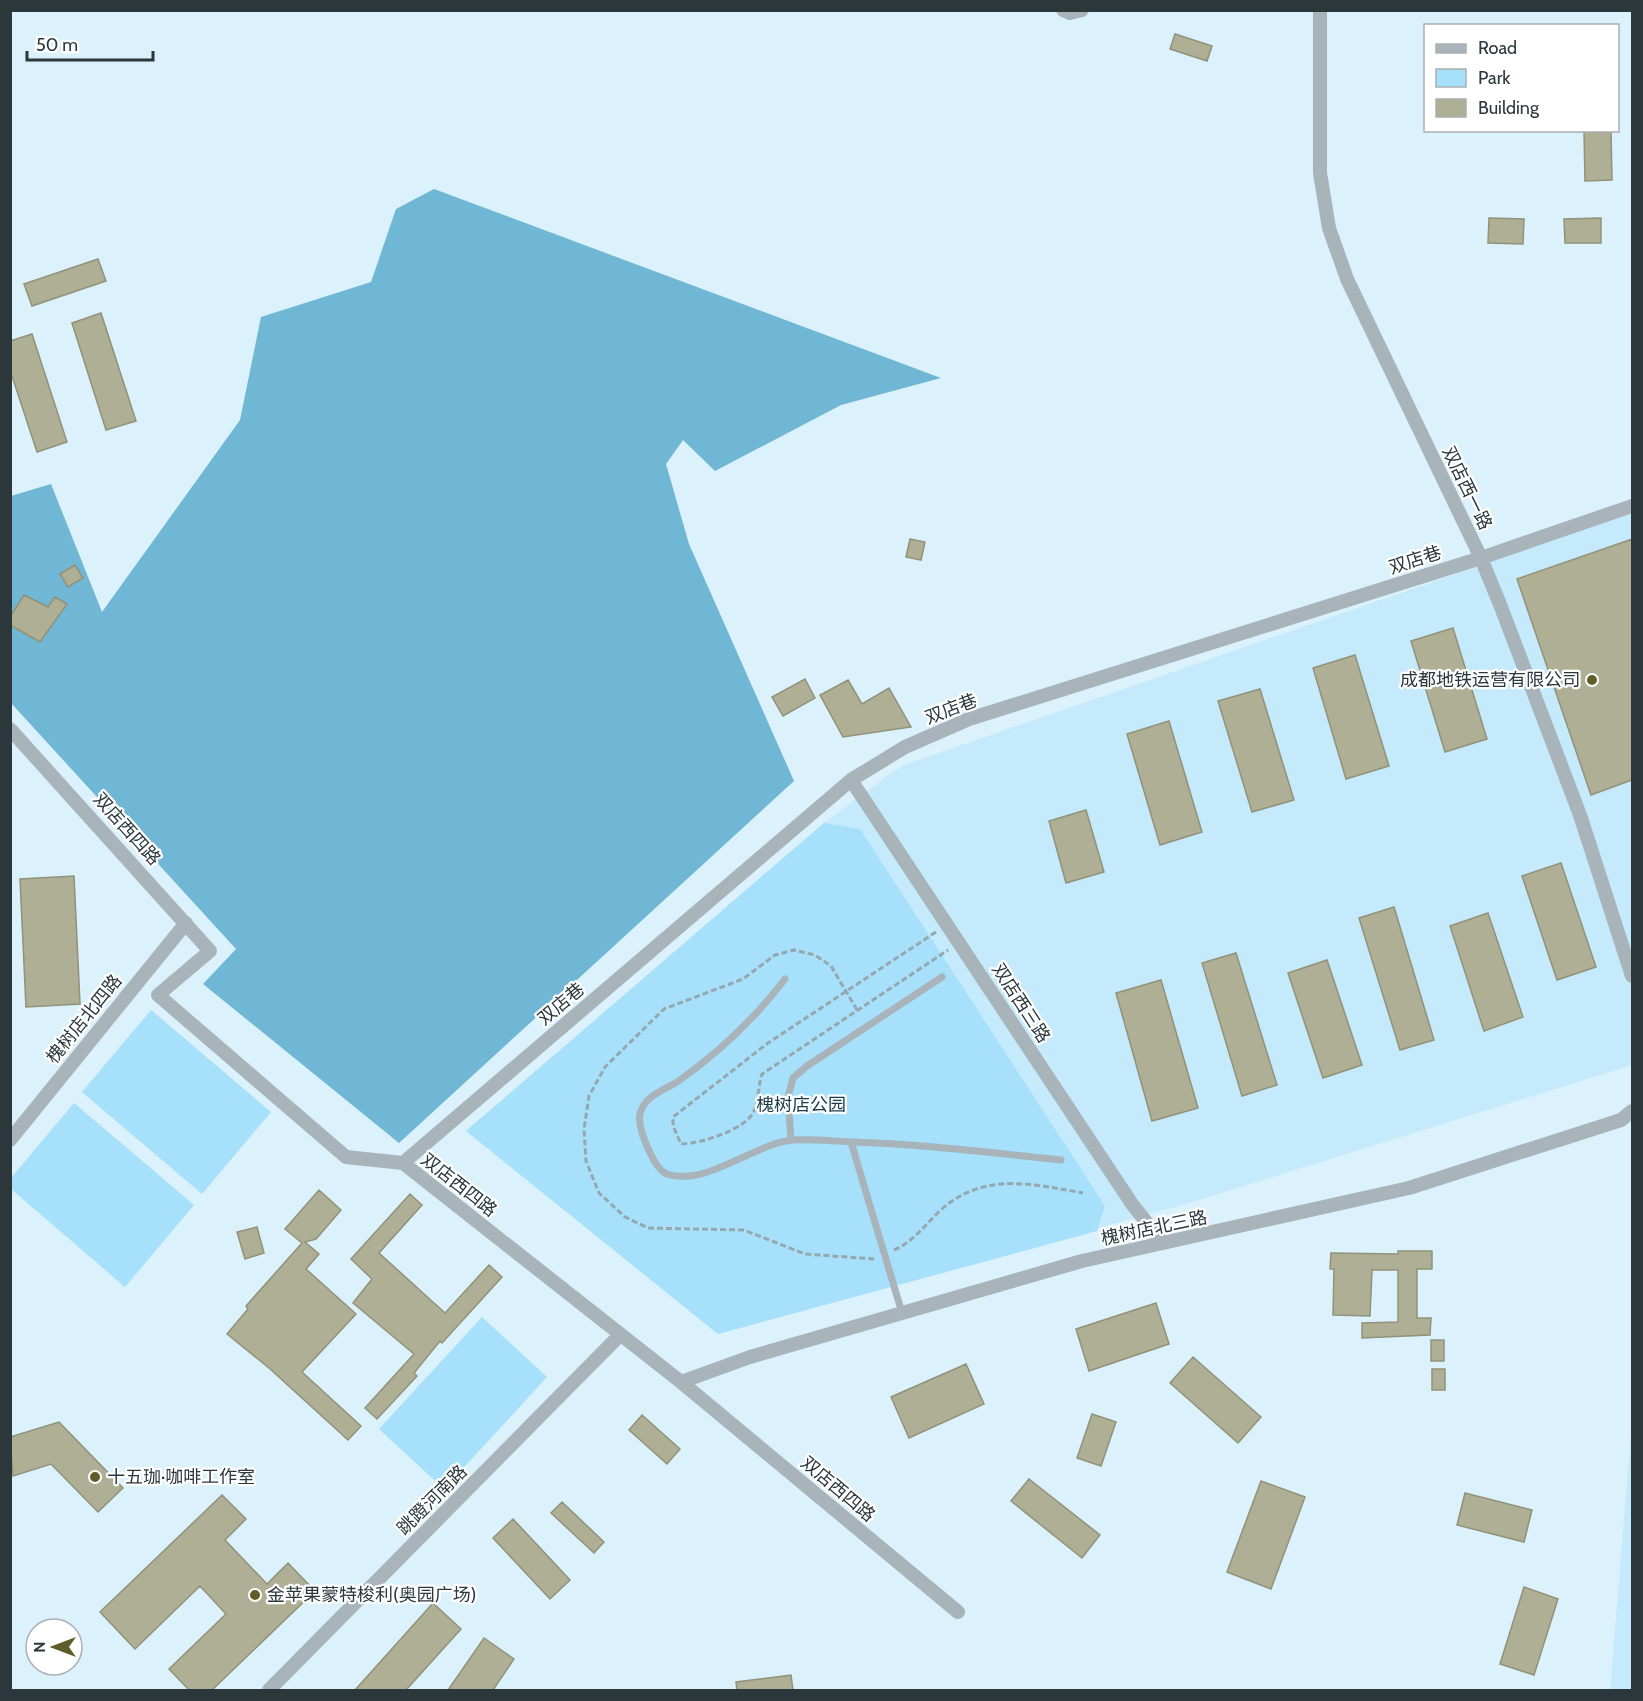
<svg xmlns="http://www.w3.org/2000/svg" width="1643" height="1701" font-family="Cabin,'Noto Sans SC',sans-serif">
<rect width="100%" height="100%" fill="#dbf1fc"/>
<path fill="#c5eafb" d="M1632 513V1065L1189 1203 718 1334 466 1131 824 823 901 766Z
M1632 1422V1690H1610Z"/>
<path fill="#a6e0fa" d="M824 823 860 829 1105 1206 1097 1231 718 1334 466 1131Z
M151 1010 271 1112 202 1194 82 1092Z
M74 1103 194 1205 125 1287 11 1189V1178Z
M482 1317 547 1377 444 1489 379 1429Z"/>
<path fill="#6fb7d5" d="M434 189 941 378 841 405 715 471 683 440 666 464 689 544 794 781 399 1143 203 984 236 949 11 703V496L51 484 102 612 240 420 261 317 371 282 396 209Z"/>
<path fill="#afaf96" stroke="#929179" stroke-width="1.5" d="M1175 34 1212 46 1207 61 1170 49Z
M1584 130H1611L1612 180 1585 181Z
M1489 218 1524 219 1523 244 1488 243Z
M1601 218V243H1565L1564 219Z
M98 259 106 281 32 306 24 284Z
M101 313 136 421 106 430 72 323Z
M32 334 67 442 37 452 10 370V341Z
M910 539 925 542 921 560 906 557Z
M1632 539V780L1591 795 1517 579Z
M75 565 83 578 68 587 60 574Z
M24 595 48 607 55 597 67 604 40 642 10 625V617Z
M1453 628 1487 739 1445 752 1411 641Z
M1355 655 1389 766 1346 779 1313 668Z
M805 679 815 698 783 716 772 697Z
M848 680 862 704 889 688 911 727 843 737 820 695Z
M1260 689 1294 800 1252 812 1218 701Z
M1169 721 1202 832 1160 845 1127 734Z
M1086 810 1104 872 1066 883 1049 821Z
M1561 863 1596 967 1557 980 1522 876Z
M74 876 80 1004 26 1007 20 879Z
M1394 907 1434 1040 1400 1050 1359 918Z
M1488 913 1523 1017 1484 1031 1450 926Z
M1236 953 1277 1085 1242 1096 1202 963Z
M1327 960 1362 1065 1323 1078 1288 973Z
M1161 980 1198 1108 1152 1121 1116 993Z
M319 1190 341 1210 316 1239 305 1242 319 1254 306 1269 356 1314 302 1372 361 1426 348 1440 269 1368 227 1334 248 1309 246 1306 302 1243 285 1229Z
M410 1194 422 1205 379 1253 445 1313 489 1265 502 1277 442 1343 440 1341 414 1373 417 1376 377 1419 365 1408 414 1354 353 1303 372 1279 351 1259Z
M257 1227 264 1253 245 1259 237 1232Z
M1398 1251H1432V1269H1417V1318H1431L1430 1335 1362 1338V1323L1398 1322V1270H1372L1370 1316 1333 1315 1334 1269H1330L1331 1253 1398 1254Z
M1156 1303 1169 1344 1089 1371 1076 1329Z
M1431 1340H1444V1361H1431Z
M1193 1357 1261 1417 1238 1443 1170 1383Z
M966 1364 984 1404 909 1438 891 1397Z
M1432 1369H1445V1390H1432Z
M1092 1414 1116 1422 1101 1466 1077 1458Z
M642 1415 680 1449 667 1464 629 1430Z
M59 1422 123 1488 98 1512 51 1464 13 1476 10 1437Z
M1029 1479 1100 1535 1082 1558 1011 1501Z
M1261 1481 1305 1497 1271 1589 1227 1572Z
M1465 1493 1532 1510 1524 1542 1457 1525Z
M222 1495 246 1519 225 1540 267 1584 288 1563 315 1591 212 1690H189L169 1669 226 1614 200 1586 135 1649 100 1612Z
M562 1502 604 1542 594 1553 551 1513Z
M513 1519 570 1580 550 1599 493 1538Z
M1524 1587 1558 1599 1534 1675 1500 1664Z
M433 1603 461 1629 406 1690H355Z
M484 1638 514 1659 493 1690H448Z
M791 1675 793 1690H737L736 1682Z"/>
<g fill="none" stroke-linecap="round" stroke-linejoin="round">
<path stroke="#95a7af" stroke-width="3" stroke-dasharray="6 3" stroke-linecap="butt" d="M936 932 768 1043 673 1117V1126L681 1144C700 1144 747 1129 754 1111 759 1099 758 1086 762 1074L948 950
M857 1010 831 966 815 955 794 950 775 955 743 979 664 1009 605 1067 589 1096 584 1129 586 1161 599 1193 625 1217 648 1228 744 1230 805 1254 875 1259
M894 1250C915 1241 926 1223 943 1208 985 1172 1033 1184 1083 1193"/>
<path stroke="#a8b4ba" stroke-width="7" d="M785 979C756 1017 719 1052 680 1080 666 1090 644 1095 640 1114 637 1128 654 1169 667 1174 706 1187 755 1143 793 1140 813 1139 833 1141 853 1142 922 1144 992 1153 1061 1160
M791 1140 788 1097 793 1078 807 1066 942 977
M851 1142 902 1313"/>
<path stroke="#a8b4ba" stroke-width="14" d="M1063 10 1070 13 1082 10
M1320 10V173L1329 228 1347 279 1481 558 1501 607 1580 815 1632 976
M10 729 210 951 158 995 346 1157 403 1163 681 1382 958 1612
M851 780 1132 1204 1163 1243
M10 1140 186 923
M403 1163 851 780 905 747 969 719 1481 558 1632 506
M681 1382 750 1357 1082 1261 1409 1188 1621 1120 1632 1111
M269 1690 620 1335"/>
</g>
<g fill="#5f5d29" stroke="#fff" stroke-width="2">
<circle cx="1592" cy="680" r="6"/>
<circle cx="95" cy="1477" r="6"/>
<circle cx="255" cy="1595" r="6"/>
</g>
<g text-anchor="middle" stroke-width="4.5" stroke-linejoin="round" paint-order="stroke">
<g font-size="18" fill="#2c373c" stroke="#fff">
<text transform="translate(1467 488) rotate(64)" y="6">双店西一路</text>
<text transform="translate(1415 560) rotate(-18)" y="6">双店巷</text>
<text transform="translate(951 709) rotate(-21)" y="6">双店巷</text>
<text transform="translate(127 829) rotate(48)" y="6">双店西四路</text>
<text transform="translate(1021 1003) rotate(57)" y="6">双店西三路</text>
<text transform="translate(561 1004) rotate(-40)" y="6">双店巷</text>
<text transform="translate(84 1019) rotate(-51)" y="6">槐树店北四路</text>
<text transform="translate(459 1185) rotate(38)" y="6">双店西四路</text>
<text transform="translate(1154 1228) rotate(-12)" y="6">槐树店北三路</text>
<text transform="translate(838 1489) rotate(40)" y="6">双店西四路</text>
<text transform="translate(432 1500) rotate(-45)" y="6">跳蹬河南路</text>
</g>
<g font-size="18" fill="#2c373c" stroke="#fff" text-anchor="start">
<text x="1580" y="686" text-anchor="end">成都地铁运营有限公司</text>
<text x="107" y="1483">十五珈·咖啡工作室</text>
<text x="267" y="1601">金苹果蒙特梭利(奥园广场)</text>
</g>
<g font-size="18" fill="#1a3b49" stroke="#fff">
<text x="801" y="1111">槐树店公园</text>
</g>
</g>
<rect width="1643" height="1701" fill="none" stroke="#2c373c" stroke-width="24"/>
<rect x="1424" y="24" width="195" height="108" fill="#ffffff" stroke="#abafb1" stroke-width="1.5"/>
<rect x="1436" y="44" width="30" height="9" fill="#a8b4ba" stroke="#abafb1" stroke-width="1.5"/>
<text x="1478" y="54" font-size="18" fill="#2c373c">Road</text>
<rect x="1436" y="69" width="30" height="18" fill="#a6e0fa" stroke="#abafb1" stroke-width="1.5"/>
<text x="1478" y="84" font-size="18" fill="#2c373c">Park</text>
<rect x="1436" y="99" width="30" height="18" fill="#afaf96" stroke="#abafb1" stroke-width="1.5"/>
<text x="1478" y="114" font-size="18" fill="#2c373c">Building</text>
<g transform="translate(54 1647) rotate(270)"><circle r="28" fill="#ffffff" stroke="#abafb1" stroke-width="1.5"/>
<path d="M0-4.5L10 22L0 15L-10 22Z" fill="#5f5d29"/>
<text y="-9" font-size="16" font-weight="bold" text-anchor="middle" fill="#2c373c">N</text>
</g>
<path d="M27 51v9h126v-9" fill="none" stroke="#2c373c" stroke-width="3"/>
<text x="36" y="51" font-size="18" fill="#2c373c" stroke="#ffffff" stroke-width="4.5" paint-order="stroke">50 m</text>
</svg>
